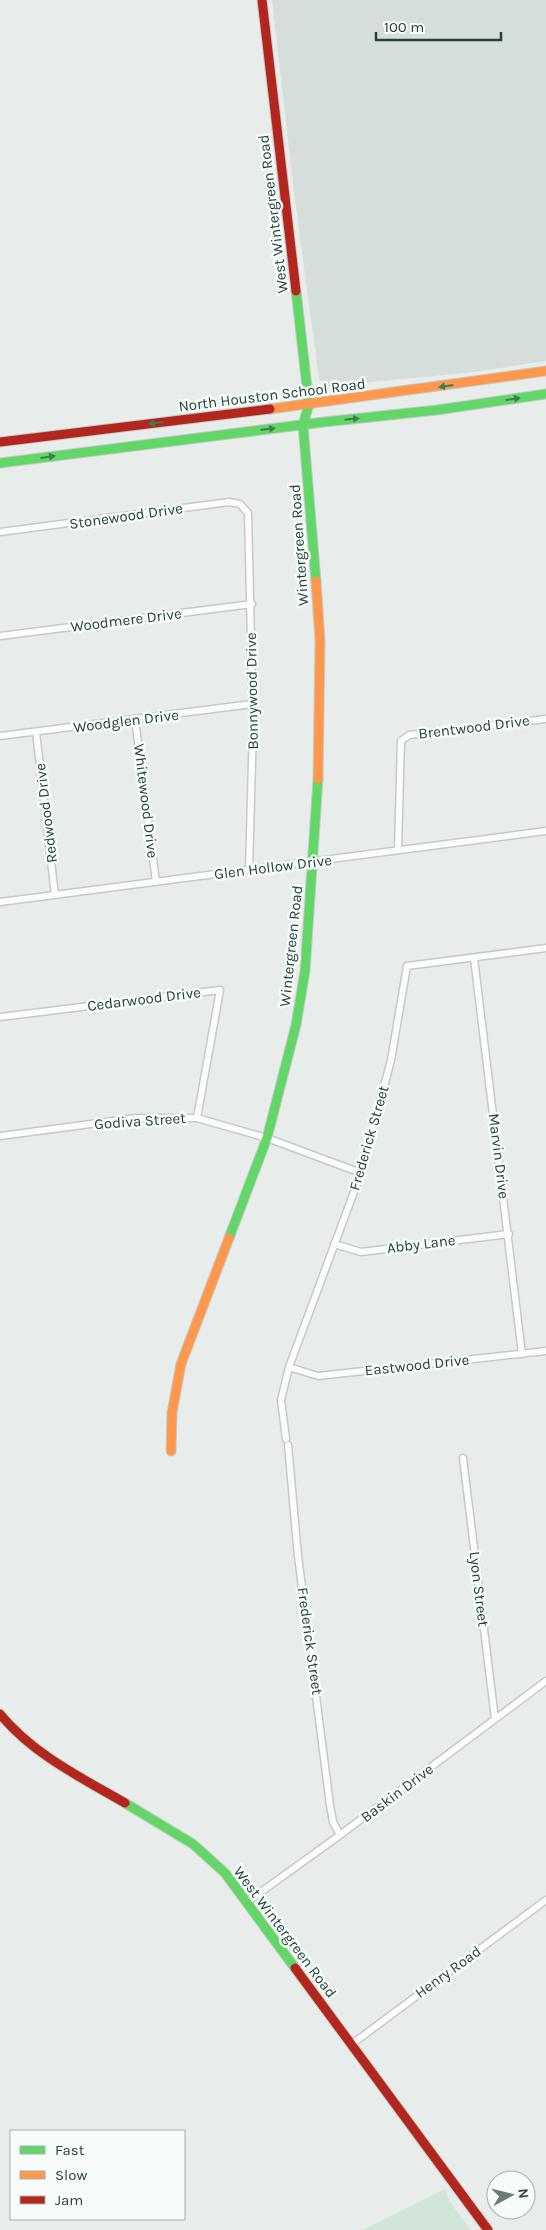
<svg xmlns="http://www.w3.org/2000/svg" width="546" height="2230" font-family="Karla,sans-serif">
<rect width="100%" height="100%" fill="#e8edeb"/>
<path fill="#d6dedb" d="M272 0H546V361L466 373 329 386 319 379 294 192Z"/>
<path fill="#d1e6d8" d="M445 2189 450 2202 471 2230H363Z"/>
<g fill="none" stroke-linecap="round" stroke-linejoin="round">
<defs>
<path id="street" d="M0 532 229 502 240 504 248 513 253 726 249 870
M0 636 252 604
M135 719 156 882
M36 732 55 895
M0 736 252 704
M398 849 401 741 409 735 546 719
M0 902 546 831
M474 958 522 1354
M0 1017 220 990 197 1118
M0 1136 136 1118H197L267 1138 361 1173
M334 1244 361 1252 509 1234
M289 1367 318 1376 546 1351
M286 1439 281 1400 289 1367 361 1173 391 1060 407 966 546 948
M288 1445 298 1556 330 1805 333 1822 340 1835
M463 1458 495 1719
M247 1902 340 1835 546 1681
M352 2044 546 1900"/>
<path id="fast" d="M296 291 309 404 303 425 316 581
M0 463 324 422 437 410 546 394
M229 1238 267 1138 296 1025 305 971 318 779
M125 1803 193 1844 225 1873 295 1968"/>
<path id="slow" d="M270 409 546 371
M316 581 320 641 318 779
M171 1451 172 1413 181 1364 229 1238"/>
<path id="jam" d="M262 0 296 291
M0 442 270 409
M0 1714C33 1754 80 1777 125 1803
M295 1968 488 2230"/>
</defs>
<use href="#street" stroke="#c5cac8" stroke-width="9"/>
<use href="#fast" stroke="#c3cbc8" stroke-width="11"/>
<use href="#slow" stroke="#c3cbc8" stroke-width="11"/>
<use href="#jam" stroke="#c3cbc8" stroke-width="11"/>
<use href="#street" stroke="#fcfcfc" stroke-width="6"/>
<use href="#fast" stroke="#63d668" stroke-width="9"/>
<use href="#slow" stroke="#ff974d" stroke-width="9"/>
<use href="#jam" stroke="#b3261e" stroke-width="9"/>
</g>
<defs><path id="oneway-solid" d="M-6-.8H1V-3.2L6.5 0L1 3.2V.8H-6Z" transform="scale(1.25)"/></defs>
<g fill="#3d7d4c">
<use href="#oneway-solid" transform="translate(446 386) rotate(172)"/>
<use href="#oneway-solid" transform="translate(513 399) rotate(-9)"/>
<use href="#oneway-solid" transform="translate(352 419) rotate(-6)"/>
<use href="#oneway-solid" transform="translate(156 423) rotate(173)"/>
<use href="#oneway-solid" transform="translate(268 429) rotate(-7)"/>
<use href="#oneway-solid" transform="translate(48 457) rotate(-8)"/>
</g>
<g text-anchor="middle" stroke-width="5" stroke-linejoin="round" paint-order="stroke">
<g font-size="15" fill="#24423a" stroke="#f7fbf9">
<text transform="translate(273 214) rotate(-97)" y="5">West Wintergreen Road</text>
<text transform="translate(272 395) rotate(-7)" y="5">North Houston School Road</text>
<text transform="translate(126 516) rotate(-8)" y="5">Stonewood Drive</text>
<text transform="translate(299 545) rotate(-94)" y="5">Wintergreen Road</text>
<text transform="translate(126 620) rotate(-7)" y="5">Woodmere Drive</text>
<text transform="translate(252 691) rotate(-91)" y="5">Bonnywood Drive</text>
<text transform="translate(126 721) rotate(-7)" y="5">Woodglen Drive</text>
<text transform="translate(474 727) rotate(-7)" y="5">Brentwood Drive</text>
<text transform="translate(146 801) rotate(83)" y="5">Whitewood Drive</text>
<text transform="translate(46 813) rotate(-97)" y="5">Redwood Drive</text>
<text transform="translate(273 867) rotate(-7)" y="5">Glen Hollow Drive</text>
<text transform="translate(291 946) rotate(-84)" y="5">Wintergreen Road</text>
<text transform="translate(144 999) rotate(-7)" y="5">Cedarwood Drive</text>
<text transform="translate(140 1121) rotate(-4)" y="5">Godiva Street</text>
<text transform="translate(369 1138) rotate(-74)" y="5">Frederick Street</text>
<text transform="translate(499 1156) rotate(83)" y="5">Marvin Drive</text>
<text transform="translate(421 1244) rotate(-7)" y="5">Abby Lane</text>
<text transform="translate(417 1365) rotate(-6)" y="5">Eastwood Drive</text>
<text transform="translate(479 1589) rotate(83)" y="5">Lyon Street</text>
<text transform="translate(310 1641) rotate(82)" y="5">Frederick Street</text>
<text transform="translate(397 1793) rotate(-37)" y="5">Baskin Drive</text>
<text transform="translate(285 1932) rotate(53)" y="5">West Wintergreen Road</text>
<text transform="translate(448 1972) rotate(-36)" y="5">Henry Road</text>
</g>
</g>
<rect x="10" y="2130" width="175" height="90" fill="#f7fbf9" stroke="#a3b1ad"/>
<rect x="20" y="2146" width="25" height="8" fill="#63d668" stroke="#a3b1ad"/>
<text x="55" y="2155" font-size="15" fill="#24423a">Fast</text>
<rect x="20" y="2171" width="25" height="8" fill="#ff974d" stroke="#a3b1ad"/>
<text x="55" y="2180" font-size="15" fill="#24423a">Slow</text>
<rect x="20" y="2196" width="25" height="8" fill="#b3261e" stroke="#a3b1ad"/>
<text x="55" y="2205" font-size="15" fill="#24423a">Jam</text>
<g transform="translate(511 2195) rotate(83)"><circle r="24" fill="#f7fbf9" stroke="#a3b1ad"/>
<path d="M0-4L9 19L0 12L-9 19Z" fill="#697e78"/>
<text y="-8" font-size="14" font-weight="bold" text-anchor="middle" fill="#24423a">N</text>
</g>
<path d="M376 32v8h125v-8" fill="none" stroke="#24423a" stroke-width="2.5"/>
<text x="384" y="32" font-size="15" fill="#24423a" stroke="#f7fbf9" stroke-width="4" paint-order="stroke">100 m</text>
</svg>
